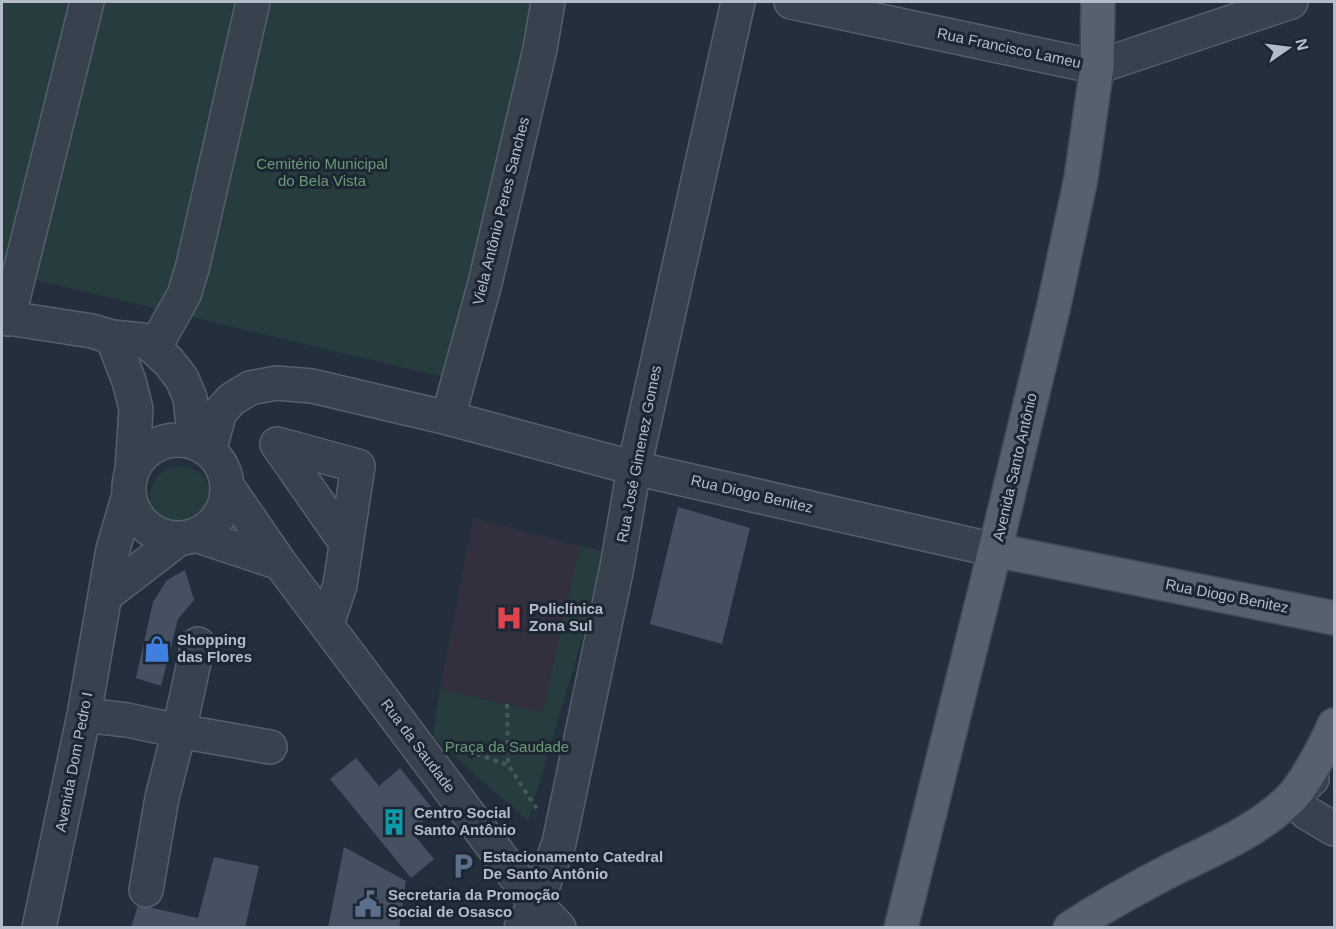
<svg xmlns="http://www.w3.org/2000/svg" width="1336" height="929" font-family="Arial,sans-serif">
<rect width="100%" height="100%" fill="#242f3e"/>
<path fill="#32303f" d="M473 518 580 546 543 712 440 689Z"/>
<path fill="#263c3f" d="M2 2H542L448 378 2 272Z
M150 496a30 30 0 1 1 60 0a30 30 0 1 1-60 0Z
M580 546 608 552 528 821 433 737 440 689 543 712Z"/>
<path fill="#455162" d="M678 507 750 528 722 644 650 624Z
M185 570 194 600 178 619 161 686 136 678 153 602 167 580Z
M356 758 379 786 400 768 432 808 414 835 434 859 411 878 330 779Z
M344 847 406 881 399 928H328Z
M214 857 259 866 245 928H131L138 905 198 918Z"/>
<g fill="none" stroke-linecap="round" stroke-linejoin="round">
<defs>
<path id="minor" d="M791 2 1097 67 1291 2
M2 317 92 331 112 337 142 340 154 348 169 362 182 379 190 398 195 443
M8 319 87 2
M112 337 129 381 136 409 132 471
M154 348 184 295 193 265 253 2
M448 418 485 283 540 49 548 2
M129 489a49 49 0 1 1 98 0a49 49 0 1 1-98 0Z
M277 444 358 466 340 585 327 624
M277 444 346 543
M209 451 220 412 232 399 250 388 276 383 312 386 448 418 634 468 995 550
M227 486 280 563 536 904 559 928
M195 535 280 563
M106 595 180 538
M198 644 179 731 270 747
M84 715 127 720 179 731 162 798 146 890
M1312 779 1291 798 1307 813 1334 829
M39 928 84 715 113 549 129 495
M521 928 536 904 559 843 617 567 634 468 738 2"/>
<path id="major" d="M995 550 1334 618
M901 928 995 550 1054 305 1081 178 1097 67 1098 2
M1070 928C1104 906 1138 887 1173 869 1214 849 1257 831 1290 799 1305 784 1326 744 1334 725"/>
</defs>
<use href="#minor" stroke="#565f6c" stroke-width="36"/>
<use href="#major" stroke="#414a57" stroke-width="36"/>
<path stroke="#44595c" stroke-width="4" stroke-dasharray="4.5 4.5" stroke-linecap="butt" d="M507 704 508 765
M468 751 508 765 537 809"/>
<use href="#minor" stroke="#38414e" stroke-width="33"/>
<use href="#major" stroke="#56606e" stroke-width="33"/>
</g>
<defs>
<symbol id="hospital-bare" viewBox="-9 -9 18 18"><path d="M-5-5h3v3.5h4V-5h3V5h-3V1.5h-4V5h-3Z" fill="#e0444e" stroke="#1d2633" stroke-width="2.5" paint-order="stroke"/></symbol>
<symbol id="shop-bare" viewBox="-9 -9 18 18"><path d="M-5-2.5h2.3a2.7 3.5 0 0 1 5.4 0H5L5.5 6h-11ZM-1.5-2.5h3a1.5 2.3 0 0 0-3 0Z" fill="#3f7fe0" stroke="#1d2633" stroke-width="2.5" paint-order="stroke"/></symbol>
<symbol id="building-bare" viewBox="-9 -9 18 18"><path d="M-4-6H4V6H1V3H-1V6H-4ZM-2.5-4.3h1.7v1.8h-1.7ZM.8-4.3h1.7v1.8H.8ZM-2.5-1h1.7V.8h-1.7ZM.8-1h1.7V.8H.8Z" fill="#0f9aa8" stroke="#1d2633" stroke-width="2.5" paint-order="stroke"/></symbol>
<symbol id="parking-bare" viewBox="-9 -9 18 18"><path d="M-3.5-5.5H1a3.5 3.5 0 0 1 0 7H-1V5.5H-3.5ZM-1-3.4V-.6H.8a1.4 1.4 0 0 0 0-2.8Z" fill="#5c6f8a" stroke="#1d2633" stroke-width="2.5" paint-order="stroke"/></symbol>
<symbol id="civic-bare" viewBox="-9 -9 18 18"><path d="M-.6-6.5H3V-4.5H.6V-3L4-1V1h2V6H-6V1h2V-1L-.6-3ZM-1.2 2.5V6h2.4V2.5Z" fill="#5c6f8a" stroke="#1d2633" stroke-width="2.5" paint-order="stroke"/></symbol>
</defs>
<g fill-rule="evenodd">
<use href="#hospital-bare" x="490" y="599" width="38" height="38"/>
<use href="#shop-bare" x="138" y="630" width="38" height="38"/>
<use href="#building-bare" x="375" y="803" width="38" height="38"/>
<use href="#parking-bare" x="444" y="847" width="38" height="38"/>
<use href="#civic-bare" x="349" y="885" width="38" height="38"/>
</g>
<g text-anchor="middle" stroke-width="6" stroke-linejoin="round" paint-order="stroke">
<g font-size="15" fill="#b4bcc9" stroke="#1d2633">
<text transform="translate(1009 48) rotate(12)" y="5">Rua Francisco Lameu</text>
<text transform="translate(501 211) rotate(-76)" y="5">Viela Antônio Peres Sanches</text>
<text transform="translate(639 454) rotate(-79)" y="5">Rua José Gimenez Gomes</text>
<text transform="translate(1015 467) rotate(-77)" y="5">Avenida Santo Antônio</text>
<text transform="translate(752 494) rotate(13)" y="5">Rua Diogo Benitez</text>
<text transform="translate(1227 596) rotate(11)" y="5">Rua Diogo Benitez</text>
<text transform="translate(418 746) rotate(53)" y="5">Rua da Saudade</text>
<text transform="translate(74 762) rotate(-79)" y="5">Avenida Dom Pedro I</text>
</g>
<g font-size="15" fill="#6b9a76" stroke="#1d2633">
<text x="322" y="169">Cemitério Municipal<tspan x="322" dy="17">do Bela Vista</tspan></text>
<text x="507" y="752">Praça da Saudade</text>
</g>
<g font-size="15" font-weight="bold" fill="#b4bcc9" stroke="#1d2633" text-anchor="start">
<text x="529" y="614">Policlínica<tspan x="529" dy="17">Zona Sul</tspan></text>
<text x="177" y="645">Shopping<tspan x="177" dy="17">das Flores</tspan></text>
<text x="414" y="818">Centro Social<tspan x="414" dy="17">Santo Antônio</tspan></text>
<text x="483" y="862">Estacionamento Catedral<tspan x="483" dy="17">De Santo Antônio</tspan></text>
<text x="388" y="900">Secretaria da Promoção<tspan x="388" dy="17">Social de Osasco</tspan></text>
</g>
</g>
<rect width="1336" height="929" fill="none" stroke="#b4bcc9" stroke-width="6"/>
<g transform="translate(1288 48) rotate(76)" stroke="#1d2633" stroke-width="4.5" paint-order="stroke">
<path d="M0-4.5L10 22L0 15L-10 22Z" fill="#b4bcc9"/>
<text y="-9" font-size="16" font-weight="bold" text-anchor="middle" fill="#b4bcc9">N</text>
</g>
</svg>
